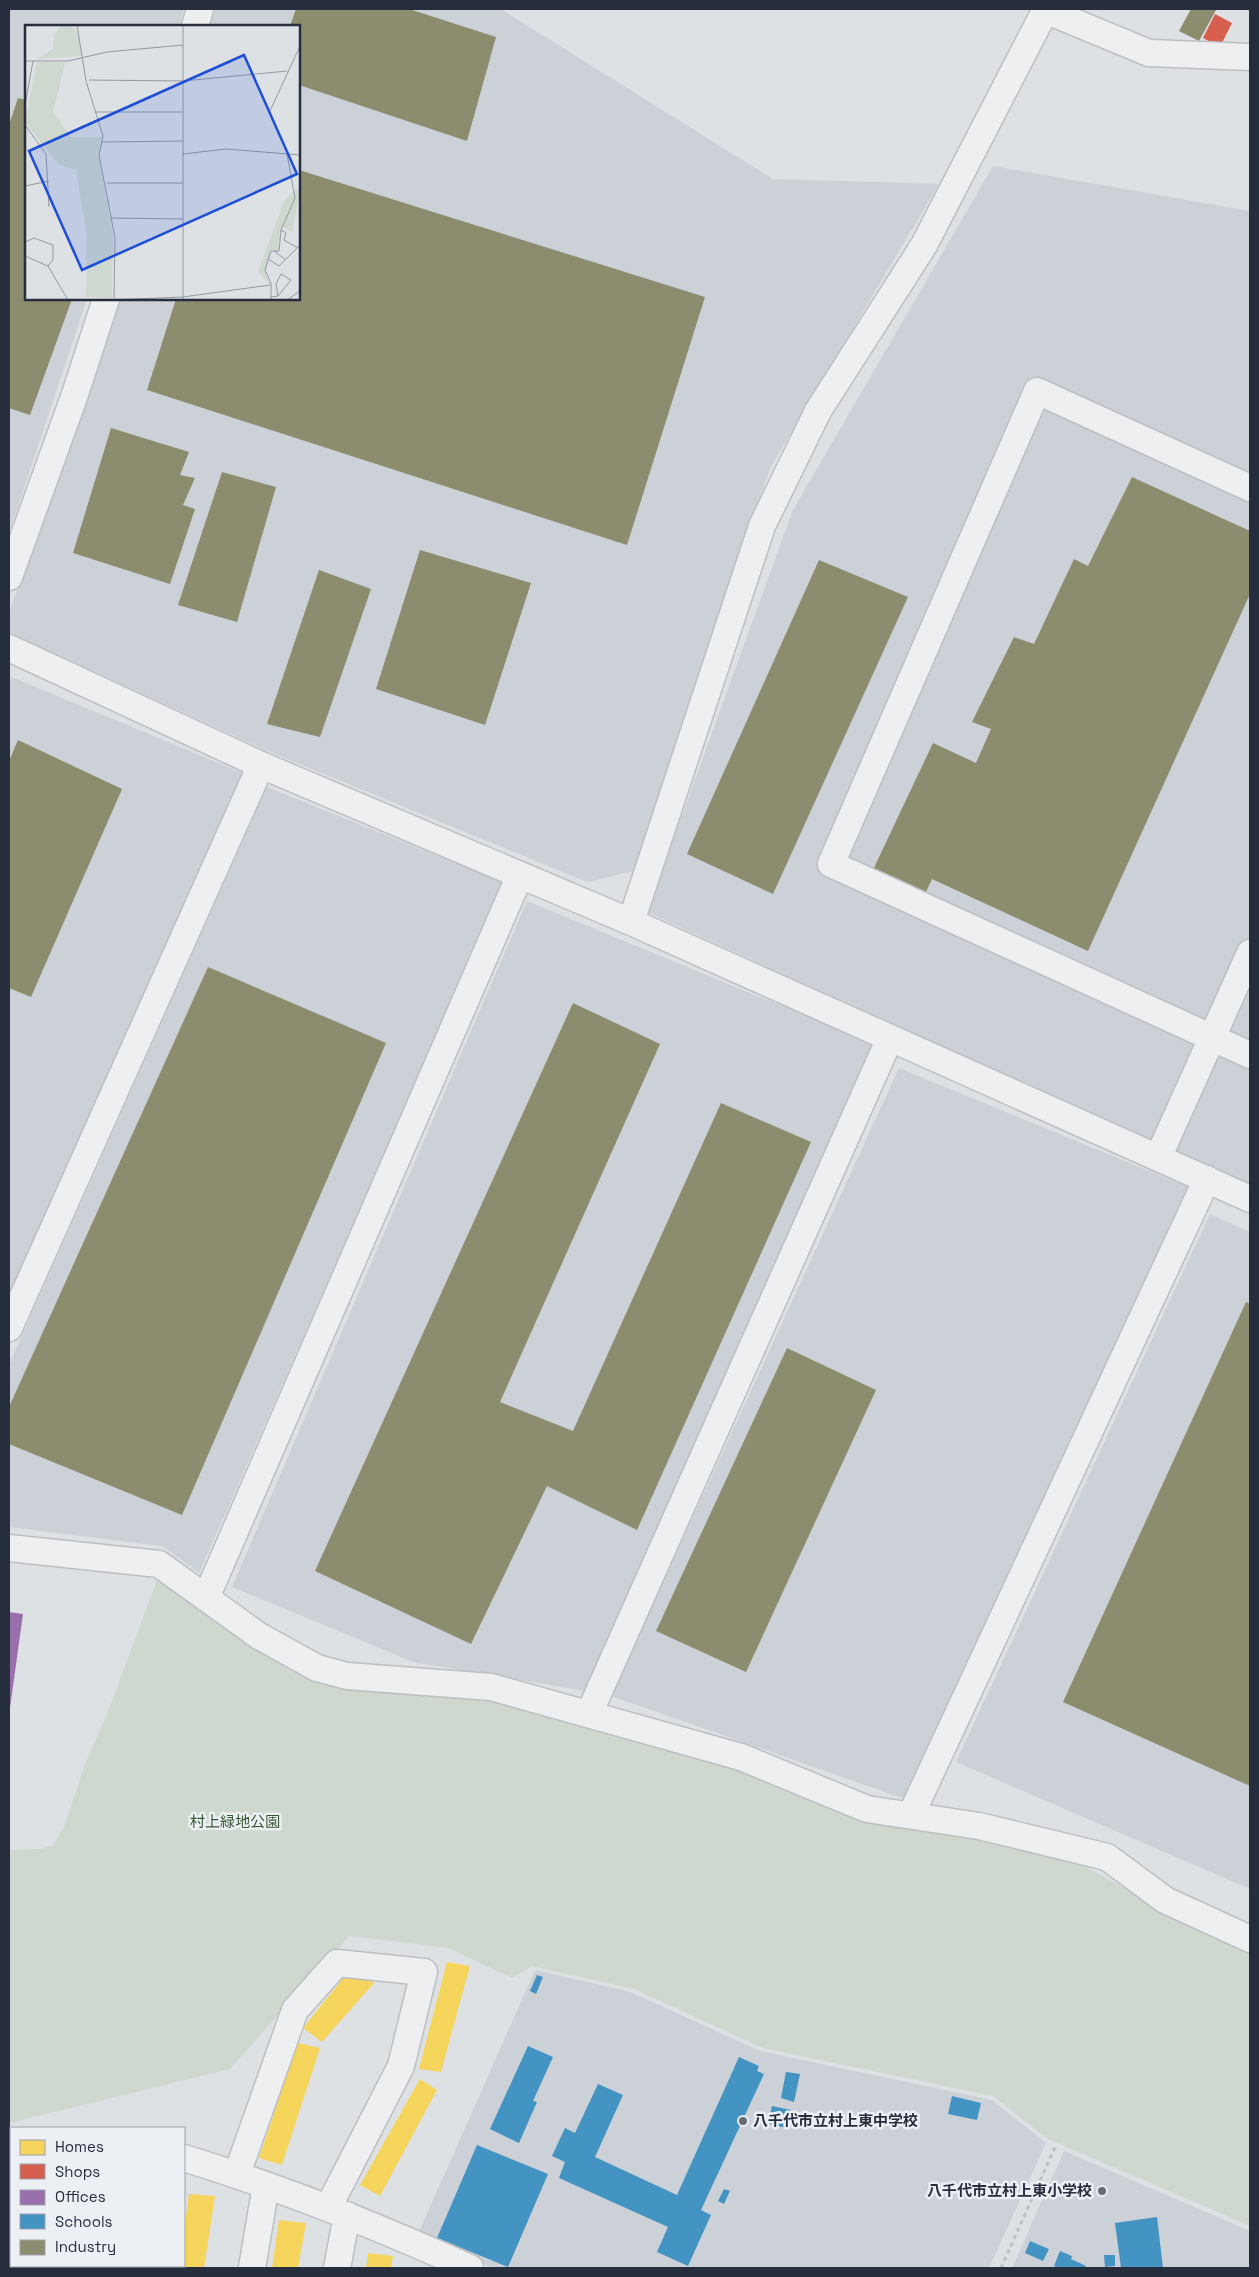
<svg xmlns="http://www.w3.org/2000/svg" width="1259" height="2277" font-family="'Space Grotesk','Noto Sans JP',sans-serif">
<rect width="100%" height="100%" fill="#dee1e4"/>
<path fill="#ccd0d7" d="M9 9H184L179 26H26V299H87L9 533Z
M215 9H501L773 179 939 184 770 468 634 871 587 882 263 749 9 632V613L116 299H299V26H209Z
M993 166 1250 211V1186L647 912 793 510Z
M9 676 245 774 9 1295Z
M267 787 504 883 199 1573 162 1546 9 1527V1365Z
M527 901 874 1044 585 1691 413 1662 232 1587Z
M899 1068 1193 1189 905 1799 611 1696Z
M1210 1214 1250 1232V1889L956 1762Z
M535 1970 630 1992 760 2051 992 2100 1046 2143 989 2268H492L418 2234Z
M1064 2151 1250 2231V2268H1012Z"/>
<path fill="#ced8cf" d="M159 1575 287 1669 317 1682 337 1688 480 1698 690 1748 1077 1862 1199 1930 1250 1951V2226L1048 2139 993 2096 763 2048 634 1989 532 1966 512 1978 448 1948 349 1936 230 2069 9 2123V1850L40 1849 53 1845 64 1827 84 1767 109 1709Z"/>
<path fill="#f6d55c" d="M447 1962 470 1966 441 2072 419 2069Z
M354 1965 374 1983 322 2042 303 2028Z
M298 2043 320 2048 282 2165 259 2158Z
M420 2079 437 2090 380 2196 360 2185Z
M9 2176H11V2266H16L15 2268H9Z
M189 2194 215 2196 204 2268H178L179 2266H184V2230Z
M279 2220 306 2223 298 2268H272Z
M368 2253 393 2256 391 2268H366Z
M77 2266H103V2268H77Z"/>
<path fill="#d6604d" d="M1215 14 1232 23 1220 47 1203 38Z"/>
<path fill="#9970ab" d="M9 1612 23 1614 10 1708H9Z"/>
<path fill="#4393c3" d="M537 1975 543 1977 536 1994 530 1991Z
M528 2046 553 2057 533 2101 537 2102 519 2143 490 2129Z
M739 2057 759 2066 757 2071 764 2074 701 2210 711 2215 688 2266 657 2252 668 2227 559 2178 565 2162 552 2156 565 2128 575 2133 598 2084 623 2095 595 2157 677 2195Z
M786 2072 800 2074 794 2102 781 2098Z
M952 2096 981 2103 977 2120 948 2114Z
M772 2106 791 2110 787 2128 768 2124Z
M477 2145 548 2174 508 2267 437 2238Z
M724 2189 730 2191 724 2204 718 2201Z
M1157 2217 1163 2268H1121L1115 2223Z
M1030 2241 1049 2249 1043 2261 1025 2253Z
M1060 2251 1072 2256 1071 2259 1086 2266 1085 2268H1059L1054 2266Z
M1104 2255H1115V2266L1105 2267Z"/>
<path fill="#8c8c6e" d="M296 9H409L496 37 467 141 299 85V26H290Z
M1191 9 1216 10 1199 41 1179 31Z
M18 98 26 100V299H72L30 415 9 408V125Z
M299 170 705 297 627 545 147 390 176 299H299Z
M111 428 189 452 180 475 195 478 183 505 195 509 170 584 73 553Z
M222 472 276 487 237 622 178 605Z
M1132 477 1250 531V594L1088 951 932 879 924 896 872 872 933 743 976 763 991 729 972 722 1014 637 1034 644 1074 559 1088 566Z
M420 550 531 583 485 725 376 689Z
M819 560 908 597 773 894 687 854Z
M319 570 371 589 320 737 267 724Z
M18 740 122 789 31 997 9 988V761Z
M208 967 386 1043 182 1515 9 1444V1407Z
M573 1003 660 1044 500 1402 573 1431 721 1103 811 1142 637 1530 547 1486 471 1644 315 1571Z
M1246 1302 1250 1304V1786L1063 1702Z
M787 1348 876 1390 746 1672 656 1631Z"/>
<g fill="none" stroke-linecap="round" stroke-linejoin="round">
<defs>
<path id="minor" d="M1045 10 1149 53 1250 57
M195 26 200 9
M1250 488 1037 391 831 864 1250 1055
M9 577 74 397 106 299
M9 648 261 765 631 922 1250 1199
M631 922 762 526 818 411 924 245 1046 9
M1158 1158 1250 953
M9 1328 261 765
M9 1548 159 1564 259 1636 317 1668 347 1676 491 1687 741 1757 867 1809 979 1826 1107 1857 1165 1900 1250 1939
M206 1598 520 875
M589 1714 890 1038
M911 1815 1207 1179
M9 2146H11
M184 2158C282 2188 377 2226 470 2268
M237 2174 295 2010 337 1963 424 1972 401 2066 328 2208
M59 2268V2266
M160 2268 161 2266
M252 2268 266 2185
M337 2268 347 2215"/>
</defs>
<use href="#minor" stroke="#bdbfc2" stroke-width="29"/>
<path stroke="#bebfc4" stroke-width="3" stroke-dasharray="4 4" stroke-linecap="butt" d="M1001 2268 1056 2145"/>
<use href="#minor" stroke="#eeeff1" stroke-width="26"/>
</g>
<g fill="#666c77" stroke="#eceff4" stroke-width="2">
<circle cx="743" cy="2121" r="5"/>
<circle cx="1102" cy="2191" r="5"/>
</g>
<g text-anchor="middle" stroke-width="5" stroke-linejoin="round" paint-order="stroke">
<g font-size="15" fill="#385834" stroke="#eceff4">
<text x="235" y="1827">村上緑地公園</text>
</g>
<g font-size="15" font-weight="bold" fill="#262d3d" stroke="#eceff4" text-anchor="start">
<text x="753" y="2126">八千代市立村上東中学校</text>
<text x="1092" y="2196" text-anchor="end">八千代市立村上東小学校</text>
</g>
</g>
<g transform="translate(25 25)">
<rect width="275" height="275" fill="#dee1e4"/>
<path d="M36 0H45L53 8 57 31 12 34 28 24 29 10ZM12 37 40 38 28 87 46 112H77L73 128 88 210 87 273 61 272 62 212 51 145 33 139 0 97ZM271 164 275 167 267 207 258 202 253 217 254 226 247 225 240 245 245 260 233 247 259 176Z" fill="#ced8cf"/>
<path fill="none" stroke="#9499a1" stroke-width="1" d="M52 0 61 56 78 111 74 130 90 213 89 273M0 36H43L82 27 158 20M64 55 158 56 262 46M0 80 8 36M245 86 275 21M70 87H157M0 100 21 129 24 182M76 117 158 116M158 129 201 124 275 130M82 158H158M0 161 24 156M275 191V214M86 193 158 194M256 205 261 208 259 215 273 223M0 217 9 213 28 220V235L23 241M249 226 261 235M0 231 23 241 43 275M243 234 254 241 275 220M246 272 253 271 266 255 256 249 251 259 253 271M85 275 158 272 245 260M158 275V0M246 275V258L240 245 246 226H254L256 205 270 173 262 129M262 275 275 266"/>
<path fill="#1d4ed8" fill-opacity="0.15" stroke="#1d4ed8" stroke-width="2.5" d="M219 30 272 149 57 245 4 126Z"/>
<rect width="275" height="275" fill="none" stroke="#262d3d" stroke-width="2.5"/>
</g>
<rect width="1259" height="2277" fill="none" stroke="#262d3d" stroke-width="20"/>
<rect x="10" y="2127" width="175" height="140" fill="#eceff4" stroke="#9da1ab"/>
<rect x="20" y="2140" width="25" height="15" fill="#f6d55c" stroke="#9da1ab"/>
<text x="55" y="2152" font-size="15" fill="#262d3d">Homes</text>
<rect x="20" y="2164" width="25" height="15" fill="#d6604d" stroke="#9da1ab"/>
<text x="55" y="2177" font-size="15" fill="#262d3d">Shops</text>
<rect x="20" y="2190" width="25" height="15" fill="#9970ab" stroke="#9da1ab"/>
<text x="55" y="2202" font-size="15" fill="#262d3d">Offices</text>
<rect x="20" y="2214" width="25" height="15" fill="#4393c3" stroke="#9da1ab"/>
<text x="55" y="2227" font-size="15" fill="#262d3d">Schools</text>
<rect x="20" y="2240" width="25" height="15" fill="#8c8c6e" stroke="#9da1ab"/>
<text x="55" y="2252" font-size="15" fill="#262d3d">Industry</text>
</svg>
